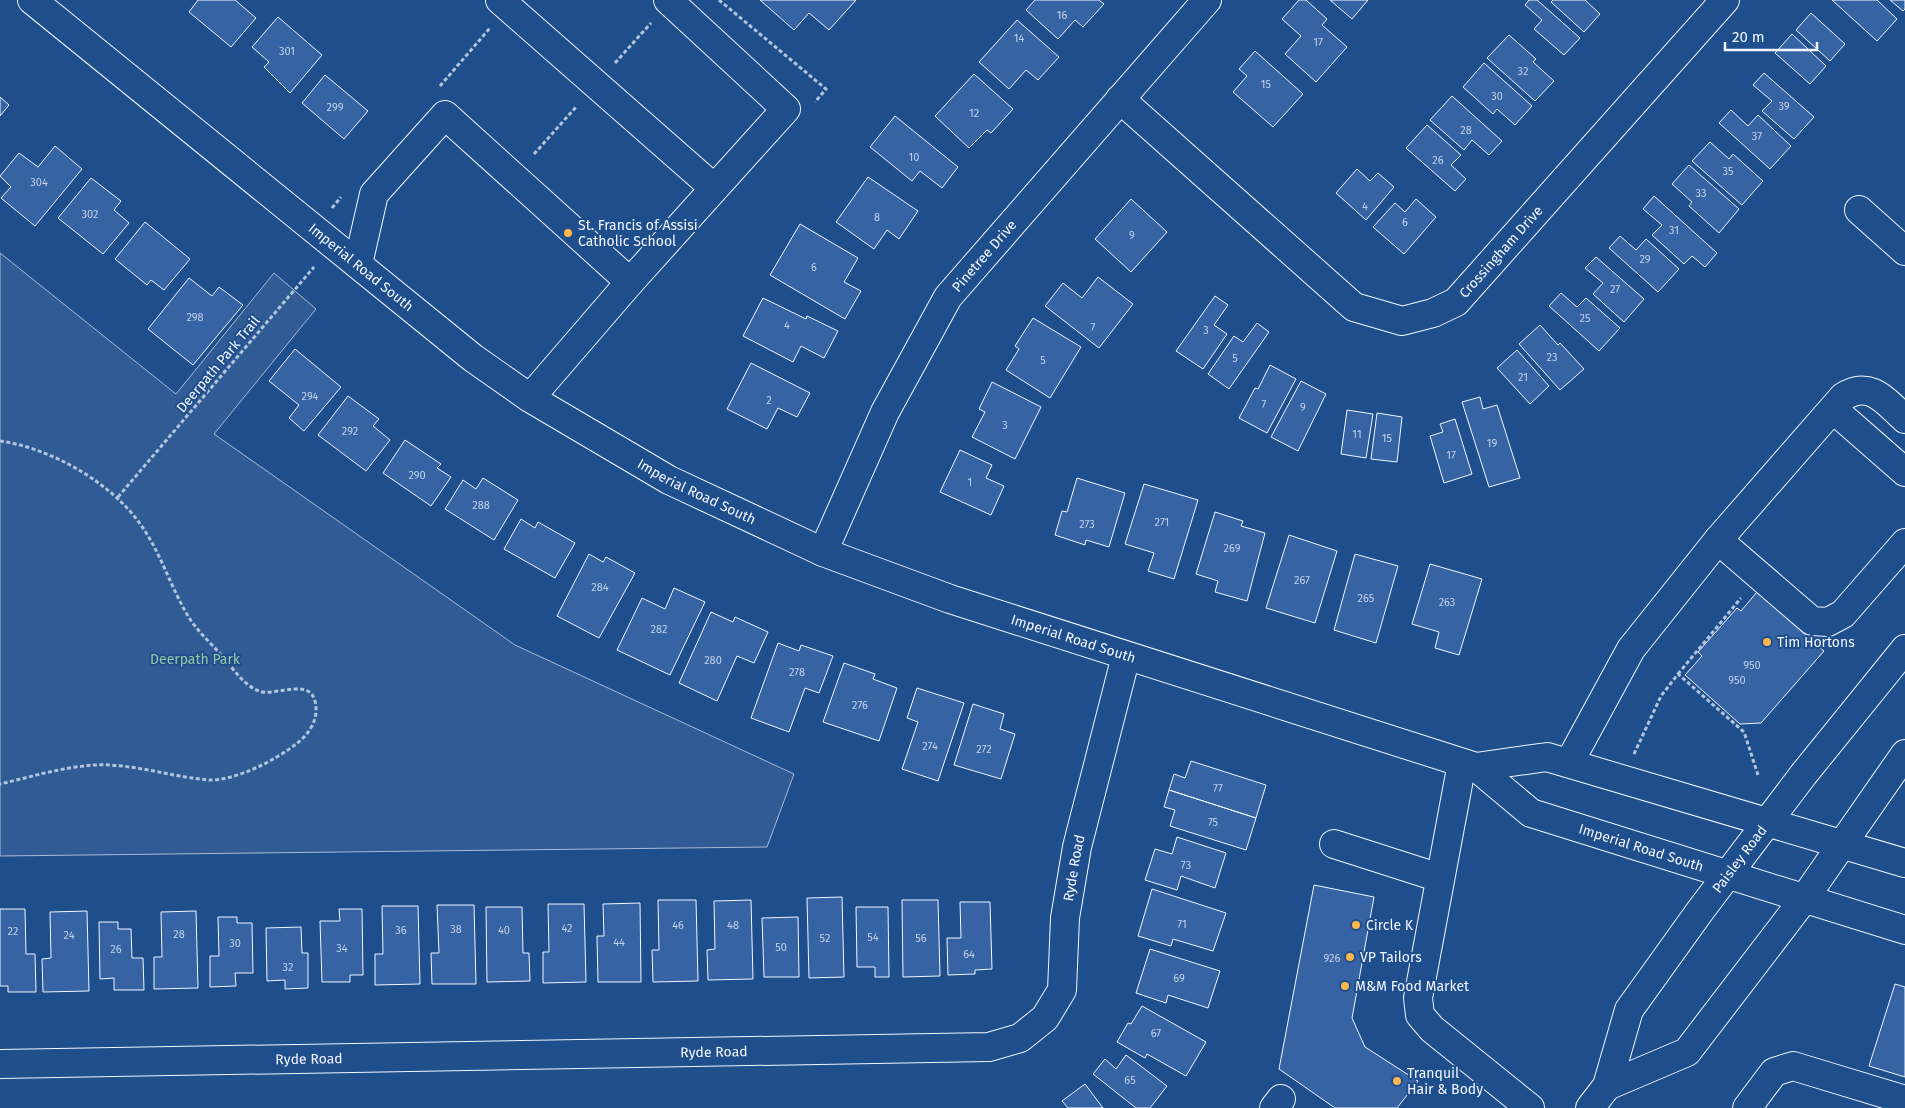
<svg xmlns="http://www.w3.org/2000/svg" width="1905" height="1108" font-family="'Fira Sans',sans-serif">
<rect width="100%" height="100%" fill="#1f4e8c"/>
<path fill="#305b95" stroke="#a8bbd7" d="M0 253 176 394 274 273 316 309 214 434 515 645 794 774 767 847 0 856Z"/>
<path fill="#3563a3" stroke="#f2f6ff" d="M198 0H235L256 18 231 47 189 12Z
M760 0H856L829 30 809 13 794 30Z
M1035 0H1099L1104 4 1083 27 1075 20 1058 39 1026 10Z
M1299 0H1306L1327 19 1322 25 1347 47 1316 82 1285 54 1301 36 1282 19Z
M1330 0H1368L1352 19Z
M1529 0H1537L1580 38 1564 55 1534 29 1542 20 1525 5Z
M1553 0H1585L1600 14 1584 32 1551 2Z
M1832 0H1877L1897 19 1877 41Z
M1890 0H1905V9L1903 11Z
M1811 13 1845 44 1830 61 1796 30Z
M278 17 322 55 290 93 264 67 269 62 252 47Z
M1017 20 1059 57 1038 80 1026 70 1009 89 979 62Z
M1792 34 1826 66 1810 84 1775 53Z
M1509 35 1536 59 1533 62 1554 81 1535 101 1487 58Z
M1255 51 1303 94 1273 127 1233 92 1247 76 1239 69Z
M1484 63 1532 106 1515 125 1497 109 1493 114 1463 87Z
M1764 73 1814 117 1794 139 1762 111 1772 101 1753 85Z
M974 74 1013 109 991 133 987 130 969 148 935 116Z
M325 75 368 111 344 139 302 103Z
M1452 96 1502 141 1489 155 1472 140 1464 150 1430 120Z
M0 97 9 105 0 116Z
M1731 110 1748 126 1758 115 1791 146 1770 169 1719 123Z
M895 116 958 167 942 188 920 171 912 181 870 147Z
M1427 125 1461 155 1451 165 1466 179 1455 191 1406 148Z
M1710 142 1729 159 1733 154 1763 181 1742 205 1692 161Z
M55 146 82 169 35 226 1 198 11 187 0 176 19 153 38 167Z
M1689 165 1739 209 1719 233 1689 206 1692 202 1672 184Z
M1357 169 1370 181 1378 173 1394 187 1366 220 1336 193Z
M868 177 918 211 899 239 887 230 874 249 836 222Z
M91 178 121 201 114 210 129 223 103 254 58 218Z
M1654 196 1717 253 1705 267 1692 256 1684 264 1652 235 1662 225 1643 209Z
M1131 199 1167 232 1131 272 1095 239Z
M1416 199 1436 217 1404 254 1373 227 1395 203 1405 212Z
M145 222 190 259 164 290 151 280 147 285 115 259Z
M800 224 858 258 844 282 861 291 845 319 770 275Z
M1620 236 1636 250 1646 239 1679 269 1658 292 1609 248Z
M1596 257 1644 299 1624 322 1593 294 1603 283 1585 268Z
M1098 277 1133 304 1099 348 1045 306 1063 283 1082 298Z
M189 278 212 296 219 287 243 305 193 365 148 329Z
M1561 293 1577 307 1586 298 1620 328 1599 351 1549 306Z
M1215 296 1228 305 1214 325 1227 334 1203 369 1176 351Z
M763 298 806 319 807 316 838 331 824 358 801 346 793 362 743 336Z
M1033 318 1081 347 1050 398 1006 370 1019 349 1015 346Z
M1257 323 1269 332 1229 389 1208 374 1234 336 1243 342Z
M1540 325 1558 345 1560 343 1584 369 1560 390 1519 344Z
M295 349 341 387 304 431 289 418 299 405 269 381Z
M1517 350 1549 386 1530 404 1497 368Z
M751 363 810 393 797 417 778 408 767 429 727 409Z
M1270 365 1296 379 1267 433 1239 418 1255 388 1258 389Z
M1301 381 1326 394 1298 451 1271 437Z
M992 382 1041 407 1015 459 972 437 985 412 979 409Z
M348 396 379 419 373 426 390 440 366 471 318 435Z
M1480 397 1483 409 1497 405 1520 478 1489 487 1462 402Z
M1347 410 1373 414 1366 458 1341 454Z
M1377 413 1402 417 1397 462 1371 459Z
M1455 419 1472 474 1444 483 1430 436 1443 432 1440 424Z
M405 440 441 464 437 468 451 477 431 506 383 473Z
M960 450 992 465 986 478 1004 486 991 515 940 492Z
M483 478 518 500 494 540 445 509 463 480 476 489Z
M1077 478 1125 493 1109 547 1086 540 1085 545 1055 535 1062 511 1067 512Z
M1144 484 1198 500 1174 579 1148 571 1154 553 1125 544Z
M1215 512 1243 521 1241 526 1265 533 1247 601 1215 592 1218 581 1196 574Z
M521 519 535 528 538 522 575 543 555 578 504 549Z
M1289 535 1337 551 1315 623 1266 608Z
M589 554 603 562 606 557 635 573 599 638 557 616Z
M1355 554 1398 566 1376 643 1334 630Z
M1430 564 1482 579 1459 655 1435 648 1439 632 1412 624Z
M674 588 705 602 670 675 617 650 642 598 665 609Z
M1757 592 1824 651 1761 723 1740 724 1685 675 1702 656 1698 652 1737 608 1741 611Z
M711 612 733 622 735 617 768 632 754 663 737 656 717 701 679 683Z
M778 643 799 651 801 645 833 656 819 693 805 688 789 732 751 718Z
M844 663 875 674 873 679 897 688 879 741 823 722Z
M917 688 964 703 938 781 902 769 918 722 907 718Z
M973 704 1004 714 1000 729 1015 734 1001 779 954 765Z
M1191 761 1266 785 1256 818 1169 790 1174 774 1185 778Z
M1169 790 1256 818 1246 850 1170 826 1175 810 1164 807Z
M1177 837 1226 853 1215 888 1181 876 1177 890 1145 880 1155 849 1172 854Z
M1314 885 1374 897 1352 1018 1365 1047 1418 1081 1397 1108H1335L1279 1069Z
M1152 889 1226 913 1213 951 1173 939 1171 946 1138 936Z
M842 897 844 977 809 978 807 898Z
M658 900H696L698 981 653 982 652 950H659Z
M751 900 753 979 708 980 707 950 715 949 714 901Z
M902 900H938L940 976 903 977Z
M960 902H990L992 969 975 970V974L948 975 947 938H961Z
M640 903 641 982H598L597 936H604L603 904Z
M548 904H584L586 982 543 983V952H549Z
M437 905H474L476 984H432L431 953H439Z
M382 906H418L420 984 375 985V954H383Z
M486 907H522L523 953H529L530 981 487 982Z
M856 907H888L889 977H875V967H857Z
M0 909H25L26 954H35L36 992H8V986H0Z
M339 909H362L363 975H350V982H322L320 921H340Z
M87 911 89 991 43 992 42 959 51 958 50 912Z
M196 911 198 988 154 989V957H162L161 912Z
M218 917H237V923H252L253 973H235L236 986 210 987V956H219Z
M798 917 799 977H764L762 918Z
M99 922H118V929H131L132 958H143L144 990H114V978L100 979Z
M301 927 302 953H308V988L285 989V980L267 981 266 928Z
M1150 949 1220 971 1208 1008 1168 995 1166 1003 1136 993Z
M1895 984 1905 987V1077L1869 1066Z
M1142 1006 1206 1042 1186 1076 1147 1054 1145 1058 1117 1042 1128 1023 1131 1024Z
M1126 1055 1167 1086 1150 1108H1136L1093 1074 1105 1059 1116 1069Z
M1085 1084 1103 1108H1068L1062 1101Z"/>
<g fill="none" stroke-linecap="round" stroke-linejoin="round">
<defs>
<g id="minor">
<path id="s1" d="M32 0 473 358 530 398 669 480 823 552 950 599 1476 767 1531 813 1905 930"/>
<path d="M500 0 714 188"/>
<path id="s2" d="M1120 99 1354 307 1402 321 1433 313 1456 302 1725 0"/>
<path d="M1859 210 1905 251"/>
<path d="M358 264 374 194 445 115 630 282"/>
<path d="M530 398 630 282 786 109 668 0"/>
<path d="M1833 409 1905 472"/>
<path d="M1718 540 1812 621 1828 622 1843 614 1905 543"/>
<path id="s3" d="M823 552 885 412 948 297 1207 0"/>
<path d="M1462 763 1418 998 1420 1015 1432 1029 1530 1108"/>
<path d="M1569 763 1631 649 1718 540 1843 397C1870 379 1886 402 1905 419"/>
<path d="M1476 767 1547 757 1905 863"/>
<path d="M1334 844 1440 878"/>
<path id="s4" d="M0 1064 989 1047 1020 1038 1045 1018 1062 990 1065 918 1077 847 1126 656"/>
<path d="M1274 1108 1281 1099"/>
<path d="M1747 1108 1774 1072 1793 1066 1905 1100"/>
</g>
<g id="major">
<path d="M1607 1086 1687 1052 1804 899 1905 754"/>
<path id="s5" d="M1590 1108 1607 1086 1629 1010 1700 911 1803 775 1905 649"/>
</g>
</defs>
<use href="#minor" stroke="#f2f6ff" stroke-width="30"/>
<use href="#major" stroke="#f2f6ff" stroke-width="30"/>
<path stroke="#b3c4dc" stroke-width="3" stroke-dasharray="4 2.5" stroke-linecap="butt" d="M719 0 826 89 815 102
M615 63 651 23
M440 86 490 28
M534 154 576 107
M332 208 341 197
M0 441C50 448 108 481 138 521 160 550 170 586 188 616 197 631 211 643 222 656 233 668 243 685 259 691 275 698 317 672 316 711 316 724 306 737 296 744 276 760 235 781 209 780 171 777 132 763 94 765 63 767 30 777 0 784
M118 497 314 267
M1678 674 1741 598
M1634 754 1661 696 1678 674 1744 732 1758 775"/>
<use href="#minor" stroke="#1f4e8c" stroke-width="28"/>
<use href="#major" stroke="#1f4e8c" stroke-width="28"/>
</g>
<g fill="#ffb74d" stroke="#1f4e8c" stroke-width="2">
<circle cx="568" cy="233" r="5"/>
<circle cx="1767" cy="642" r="5"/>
<circle cx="1356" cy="925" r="5"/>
<circle cx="1350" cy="957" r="5"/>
<circle cx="1345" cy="986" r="5"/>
<circle cx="1397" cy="1081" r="5"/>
</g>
<g text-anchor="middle" stroke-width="4" stroke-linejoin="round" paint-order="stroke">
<g font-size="11" fill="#c3d1e8">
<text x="1062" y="19">16</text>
<text x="1019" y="42">14</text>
<text x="1318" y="46">17</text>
<text x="287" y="55">301</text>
<text x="1523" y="75">32</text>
<text x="1266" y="88">15</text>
<text x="1497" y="100">30</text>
<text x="1784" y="110">39</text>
<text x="335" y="111">299</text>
<text x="974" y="117">12</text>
<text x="1466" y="134">28</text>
<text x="1757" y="140">37</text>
<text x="914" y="161">10</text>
<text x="1438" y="164">26</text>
<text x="1728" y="175">35</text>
<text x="39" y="186">304</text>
<text x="1701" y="197">33</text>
<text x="1365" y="210">4</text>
<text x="90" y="218">302</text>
<text x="877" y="221">8</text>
<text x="1405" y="226">6</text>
<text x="1674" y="234">31</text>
<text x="1132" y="239">9</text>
<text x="1645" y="263">29</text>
<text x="814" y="271">6</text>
<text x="1615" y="293">27</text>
<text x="195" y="321">298</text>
<text x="1585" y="322">25</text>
<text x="787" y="329">4</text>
<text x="1093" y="331">7</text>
<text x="1206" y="334">3</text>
<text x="1552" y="361">23</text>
<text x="1235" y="362">5</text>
<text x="1043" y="364">5</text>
<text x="1523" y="381">21</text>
<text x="310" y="400">294</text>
<text x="769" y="404">2</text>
<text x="1264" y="408">7</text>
<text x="1303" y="411">9</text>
<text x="1005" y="429">3</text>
<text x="350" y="435">292</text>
<text x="1357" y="438">11</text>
<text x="1387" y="442">15</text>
<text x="1492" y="447">19</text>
<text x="1451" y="459">17</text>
<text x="417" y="479">290</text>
<text x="970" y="486">1</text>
<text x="481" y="509">288</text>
<text x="1162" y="526">271</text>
<text x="1087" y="528">273</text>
<text x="1232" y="552">269</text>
<text x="1302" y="584">267</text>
<text x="600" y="591">284</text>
<text x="1366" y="602">265</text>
<text x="1447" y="606">263</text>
<text x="659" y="633">282</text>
<text x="713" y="664">280</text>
<text x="1752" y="669">950</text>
<text x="797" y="676">278</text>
<text x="1737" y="684">950</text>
<text x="860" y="709">276</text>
<text x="930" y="750">274</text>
<text x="984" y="753">272</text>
<text x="1218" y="792">77</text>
<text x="1213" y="826">75</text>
<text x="1186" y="869">73</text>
<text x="1182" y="928">71</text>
<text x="678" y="929">46</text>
<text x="733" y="929">48</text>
<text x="567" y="932">42</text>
<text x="456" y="933">38</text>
<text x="401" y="934">36</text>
<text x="504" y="934">40</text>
<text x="13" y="935">22</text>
<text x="179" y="938">28</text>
<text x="69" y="939">24</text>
<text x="873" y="941">54</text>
<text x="825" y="942">52</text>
<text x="921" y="942">56</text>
<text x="619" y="946">44</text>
<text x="235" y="947">30</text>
<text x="781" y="951">50</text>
<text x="342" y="952">34</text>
<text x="116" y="953">26</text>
<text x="969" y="958">64</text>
<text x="1332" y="962">926</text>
<text x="288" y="971">32</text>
<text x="1179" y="982">69</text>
<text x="1156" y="1037">67</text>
<text x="1130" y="1084">65</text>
</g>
<g font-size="14" fill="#f2f6ff" stroke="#1f4e8c" text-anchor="start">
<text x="578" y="230">St. Francis of Assisi<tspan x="578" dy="16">Catholic School</tspan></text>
<text x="1777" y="647">Tim Hortons</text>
<text x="1366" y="930">Circle K</text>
<text x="1360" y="962">VP Tailors</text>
<text x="1355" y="991">M&amp;M Food Market</text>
<text x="1407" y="1078">Tranquil<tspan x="1407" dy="16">Hair &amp; Body</tspan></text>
</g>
<g font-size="14" fill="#f2f6ff" stroke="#1f4e8c">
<text dy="5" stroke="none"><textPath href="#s2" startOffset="488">Crossingham Drive</textPath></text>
<text dy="5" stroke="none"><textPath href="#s3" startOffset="339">Pinetree Drive</textPath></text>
<text dy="5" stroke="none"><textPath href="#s1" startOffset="424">Imperial Road South</textPath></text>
<text transform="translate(218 364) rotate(-50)" y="5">Deerpath Park Trail</text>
<text dy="5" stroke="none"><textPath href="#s1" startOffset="829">Imperial Road South</textPath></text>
<text dy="5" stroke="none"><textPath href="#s1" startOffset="1234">Imperial Road South</textPath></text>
<text dy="5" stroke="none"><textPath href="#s1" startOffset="1844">Imperial Road South</textPath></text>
<text dy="5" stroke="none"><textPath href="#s5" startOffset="294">Paisley Road</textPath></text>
<text dy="5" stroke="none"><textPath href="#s4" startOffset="1209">Ryde Road</textPath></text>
<text dy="5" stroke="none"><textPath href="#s4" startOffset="714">Ryde Road</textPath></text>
<text dy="5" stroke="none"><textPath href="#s4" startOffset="309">Ryde Road</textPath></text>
</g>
<g font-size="14" fill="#97c8a6" stroke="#1f4e8c">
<text x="195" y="664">Deerpath Park</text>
</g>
</g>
<path d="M1725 42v8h92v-8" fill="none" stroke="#f2f6ff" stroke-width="2.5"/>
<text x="1732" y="42" font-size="15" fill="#f2f6ff" stroke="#1f4e8c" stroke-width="4" paint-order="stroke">20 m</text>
</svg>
